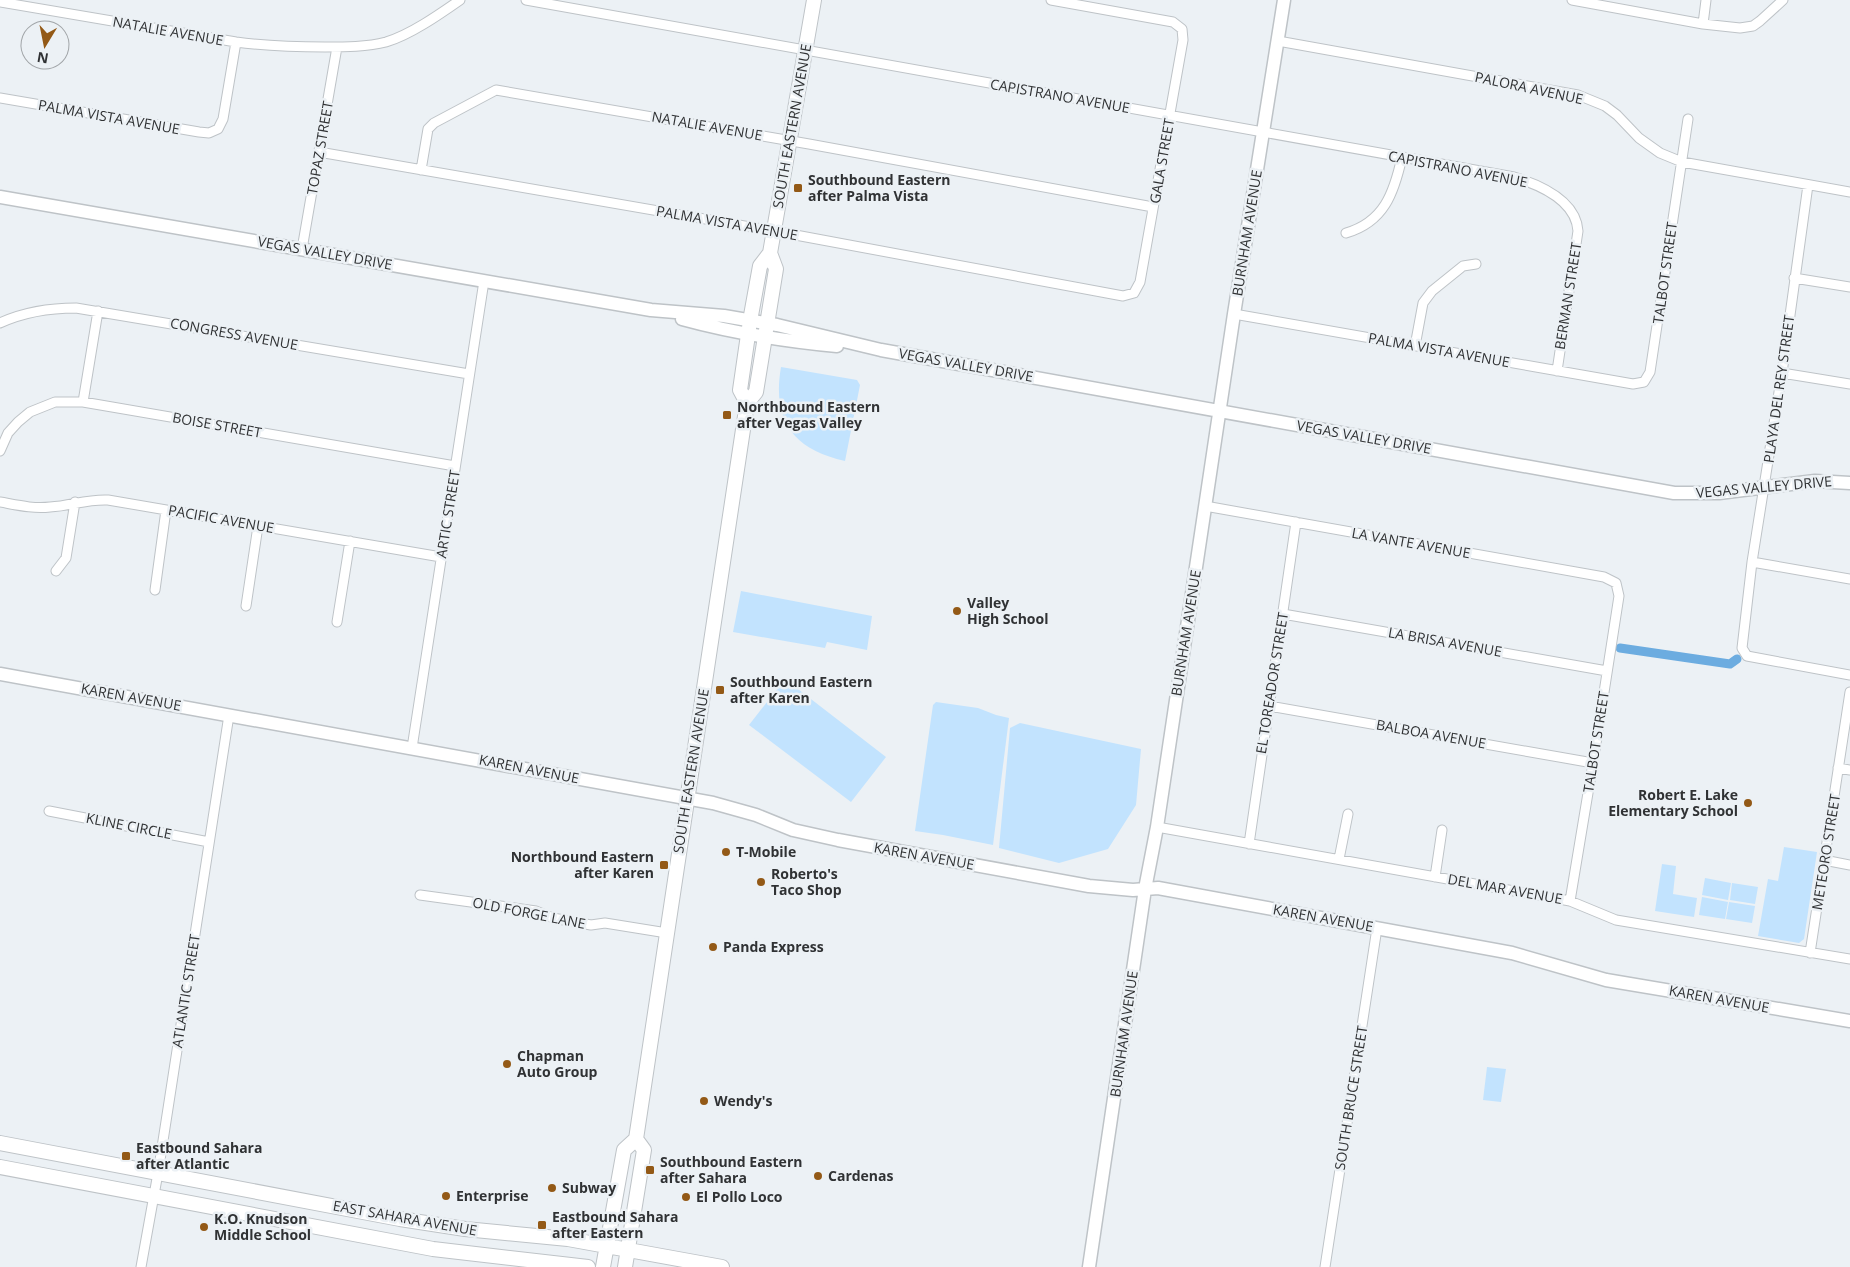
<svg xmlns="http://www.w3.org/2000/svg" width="1850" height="1267" font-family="'Open Sans',sans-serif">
<rect width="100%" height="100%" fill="#ecf1f5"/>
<path fill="#c2e3fe" d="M781 367 857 380 860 385 845 461C792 449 772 420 781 367Z
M741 591 872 616 867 650 827 642 825 648 733 632Z
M785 679 886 757 851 802 749 725Z
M936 702 978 708 996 715 1009 718 993 845 943 835 915 831 933 705Z
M1020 723 1141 749 1136 805 1108 849 1059 863 999 848 1010 728Z
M1784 847 1817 852 1804 939 1799 943 1758 936 1768 879 1778 881Z
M1662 864 1676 866 1673 894 1697 898 1694 917 1655 911Z
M1705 878 1731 883 1728 900 1702 895Z
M1732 883 1758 887 1755 904 1730 900Z
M1702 897 1728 902 1725 919 1699 915Z
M1729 902 1755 906 1752 923 1726 919Z
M1487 1067 1506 1069 1501 1102 1483 1100Z"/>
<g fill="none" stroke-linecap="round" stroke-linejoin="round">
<path stroke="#6cace0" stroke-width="9" d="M1620 648 1730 664 1737 659"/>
<defs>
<path id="street" d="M526 0 1514 177C1540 185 1576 201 1578 231L1557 371
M1572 0 1703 24 1740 28 1753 26 1760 21 1783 0
M0 2 236 42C266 46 295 47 325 47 345 47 367 47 386 42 410 35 440 14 460 0
M1703 24 1706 0
M1278 41 1578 95 1605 106 1617 115 1639 138 1660 153 1682 162 1850 192
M0 98 199 132 209 133 218 129 223 119 236 42
M319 152 774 231 1123 296 1134 293 1140 282 1183 40 1182 29 1173 22 1051 0
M421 170 428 129 434 123 496 90 809 144 1153 207
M1808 185 1782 373 1752 562 1742 648 1747 656 1850 675
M1346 233C1384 222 1394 193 1402 157
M302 249 337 47
M1794 278 1850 287
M1234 314 1633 384 1644 382 1650 372 1688 119
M0 323C24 312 50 308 76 308L469 374
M1415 346 1423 303 1432 291 1463 266 1476 264
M1782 373 1850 384
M83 402 98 311
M0 451 8 433 18 422 30 412 55 402H83L455 466
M0 502C17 505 33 509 50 507 71 506 86 499 108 500L441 557
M1205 506 1604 577 1616 583 1619 596 1593 763 1570 901
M1752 562 1850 579
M56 571 66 558 75 502
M155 590 166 510
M246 606 258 526
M1283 614 1607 671
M337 622 350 541
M1269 706 1593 763
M412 748 484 281
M1838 768 1850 770
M49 811 209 842
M1157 827 1570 901 1616 920 1850 959
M1249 844 1296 522
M1339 859 1348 814
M1824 860 1850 865
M1435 877 1442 830
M420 895 536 911 553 918 591 925 605 923 667 933
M1810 953 1850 692
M141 1267 158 1173 229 715
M1325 1267 1377 928"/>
<path id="secondary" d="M0 197 651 310 724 316 777 325 881 350 1674 493H1719L1815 481 1850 483
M682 319C733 333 784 341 837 346
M0 674 713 803 756 815 793 830 838 840 1089 886 1133 890 1158 888 1512 953 1606 980 1850 1021
M1089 1267 1145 889 1157 827 1234 314 1284 0"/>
<path id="primary" d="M747 403 740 390 750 321 760 266 770 253 814 0
M0 1143 400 1219 465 1229 568 1239 722 1267
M0 1167 433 1249 588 1267
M603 1267 624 1150 636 1139 747 403 756 392 776 269 770 253
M625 1267 644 1150 636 1139"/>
</defs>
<use href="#street" stroke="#bec3c7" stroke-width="11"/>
<use href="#secondary" stroke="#bec3c7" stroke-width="15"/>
<use href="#primary" stroke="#bec3c7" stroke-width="16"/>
<use href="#street" stroke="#fff" stroke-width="9"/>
<use href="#secondary" stroke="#fff" stroke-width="12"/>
<use href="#primary" stroke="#fff" stroke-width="14"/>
</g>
<g fill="#935916" stroke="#ecf1f5" stroke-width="2">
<rect x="793" y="183" width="10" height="10" rx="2.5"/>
<rect x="722" y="410" width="10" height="10" rx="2.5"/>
<circle cx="957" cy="611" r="5"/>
<rect x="715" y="685" width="10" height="10" rx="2.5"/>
<circle cx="1748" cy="803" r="5"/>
<circle cx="726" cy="852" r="5"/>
<rect x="659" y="860" width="10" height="10" rx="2.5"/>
<circle cx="761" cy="882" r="5"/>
<circle cx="713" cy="947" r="5"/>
<circle cx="507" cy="1064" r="5"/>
<circle cx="704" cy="1101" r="5"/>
<rect x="121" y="1151" width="10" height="10" rx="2.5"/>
<rect x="645" y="1165" width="10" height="10" rx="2.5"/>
<circle cx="818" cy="1176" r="5"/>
<circle cx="552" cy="1188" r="5"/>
<circle cx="446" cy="1196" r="5"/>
<circle cx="686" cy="1197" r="5"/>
<rect x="537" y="1220" width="10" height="10" rx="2.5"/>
<circle cx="204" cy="1227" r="5"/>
</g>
<g text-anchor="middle" stroke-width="5" stroke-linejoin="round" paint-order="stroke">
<g font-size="14" fill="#303234" stroke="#ecf1f5">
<text transform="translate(168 31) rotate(10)" y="5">NATALIE AVENUE</text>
<text transform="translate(1529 88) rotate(12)" y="5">PALORA AVENUE</text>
<text transform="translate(1060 96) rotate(10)" y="5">CAPISTRANO AVENUE</text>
<text transform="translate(109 117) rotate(10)" y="5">PALMA VISTA AVENUE</text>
<text transform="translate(707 126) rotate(10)" y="5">NATALIE AVENUE</text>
<text transform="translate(792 126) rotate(-80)" y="5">SOUTH EASTERN AVENUE</text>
<text transform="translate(320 148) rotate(-80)" y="5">TOPAZ STREET</text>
<text transform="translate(1162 161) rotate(-80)" y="5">GALA STREET</text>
<text transform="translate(1458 169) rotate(11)" y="5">CAPISTRANO AVENUE</text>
<text transform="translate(727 223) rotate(10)" y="5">PALMA VISTA AVENUE</text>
<text transform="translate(1247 233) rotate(-81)" y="5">BURNHAM AVENUE</text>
<text transform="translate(325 253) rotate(10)" y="5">VEGAS VALLEY DRIVE</text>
<text transform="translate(1665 273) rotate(-82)" y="5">TALBOT STREET</text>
<text transform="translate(1568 296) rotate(-81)" y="5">BERMAN STREET</text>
<text transform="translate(234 334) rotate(10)" y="5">CONGRESS AVENUE</text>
<text transform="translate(1439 350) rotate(10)" y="5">PALMA VISTA AVENUE</text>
<text transform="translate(966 365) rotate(10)" y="5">VEGAS VALLEY DRIVE</text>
<text transform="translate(1779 389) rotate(-82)" y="5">PLAYA DEL REY STREET</text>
<text transform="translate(217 425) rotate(10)" y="5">BOISE STREET</text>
<text transform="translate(1364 437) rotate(10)" y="5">VEGAS VALLEY DRIVE</text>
<text transform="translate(1764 487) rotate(-5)" y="5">VEGAS VALLEY DRIVE</text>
<text transform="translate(448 514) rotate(-81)" y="5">ARTIC STREET</text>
<text transform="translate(221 519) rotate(10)" y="5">PACIFIC AVENUE</text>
<text transform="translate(1411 543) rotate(10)" y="5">LA VANTE AVENUE</text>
<text transform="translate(1186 633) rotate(-81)" y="5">BURNHAM AVENUE</text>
<text transform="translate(1445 642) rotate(10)" y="5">LA BRISA AVENUE</text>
<text transform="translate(1272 683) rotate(-81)" y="5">EL TOREADOR STREET</text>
<text transform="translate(131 697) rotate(10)" y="5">KAREN AVENUE</text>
<text transform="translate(1431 734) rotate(10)" y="5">BALBOA AVENUE</text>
<text transform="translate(1596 742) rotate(-81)" y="5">TALBOT STREET</text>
<text transform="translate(529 769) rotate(11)" y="5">KAREN AVENUE</text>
<text transform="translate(691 771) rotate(-81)" y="5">SOUTH EASTERN AVENUE</text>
<text transform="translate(129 826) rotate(11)" y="5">KLINE CIRCLE</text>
<text transform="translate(1826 852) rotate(-81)" y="5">METEORO STREET</text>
<text transform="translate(924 856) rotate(10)" y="5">KAREN AVENUE</text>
<text transform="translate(1505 889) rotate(10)" y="5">DEL MAR AVENUE</text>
<text transform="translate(529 913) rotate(11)" y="5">OLD FORGE LANE</text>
<text transform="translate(1323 918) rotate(10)" y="5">KAREN AVENUE</text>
<text transform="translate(186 991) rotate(-81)" y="5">ATLANTIC STREET</text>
<text transform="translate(1719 999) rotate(10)" y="5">KAREN AVENUE</text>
<text transform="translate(1124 1034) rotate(-82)" y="5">BURNHAM AVENUE</text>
<text transform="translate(1351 1098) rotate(-81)" y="5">SOUTH BRUCE STREET</text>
<text transform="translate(405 1218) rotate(10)" y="5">EAST SAHARA AVENUE</text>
</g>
<g font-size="14" font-weight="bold" fill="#303234" stroke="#ecf1f5" text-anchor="start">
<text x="808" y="185">Southbound Eastern<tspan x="808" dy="16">after Palma Vista</tspan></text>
<text x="737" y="412">Northbound Eastern<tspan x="737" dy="16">after Vegas Valley</tspan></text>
<text x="967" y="608">Valley<tspan x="967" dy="16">High School</tspan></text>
<text x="730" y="687">Southbound Eastern<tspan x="730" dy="16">after Karen</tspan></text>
<text x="1738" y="800" text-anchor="end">Robert E. Lake<tspan x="1738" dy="16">Elementary School</tspan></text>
<text x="736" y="857">T-Mobile</text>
<text x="654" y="862" text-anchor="end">Northbound Eastern<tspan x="654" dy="16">after Karen</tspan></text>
<text x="771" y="879">Roberto's<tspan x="771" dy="16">Taco Shop</tspan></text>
<text x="723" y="952">Panda Express</text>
<text x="517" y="1061">Chapman<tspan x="517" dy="16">Auto Group</tspan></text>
<text x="714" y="1106">Wendy's</text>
<text x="136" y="1153">Eastbound Sahara<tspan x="136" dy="16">after Atlantic</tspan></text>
<text x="660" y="1167">Southbound Eastern<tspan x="660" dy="16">after Sahara</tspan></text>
<text x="828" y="1181">Cardenas</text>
<text x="562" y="1193">Subway</text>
<text x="456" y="1201">Enterprise</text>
<text x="696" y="1202">El Pollo Loco</text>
<text x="552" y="1222">Eastbound Sahara<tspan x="552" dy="16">after Eastern</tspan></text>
<text x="214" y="1224">K.O. Knudson<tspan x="214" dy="16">Middle School</tspan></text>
</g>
</g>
<g transform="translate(45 45) rotate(190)"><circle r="24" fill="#ecf1f5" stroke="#a1a5a8"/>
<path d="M0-4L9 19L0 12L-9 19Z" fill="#935916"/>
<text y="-8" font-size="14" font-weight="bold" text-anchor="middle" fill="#303234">N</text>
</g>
</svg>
